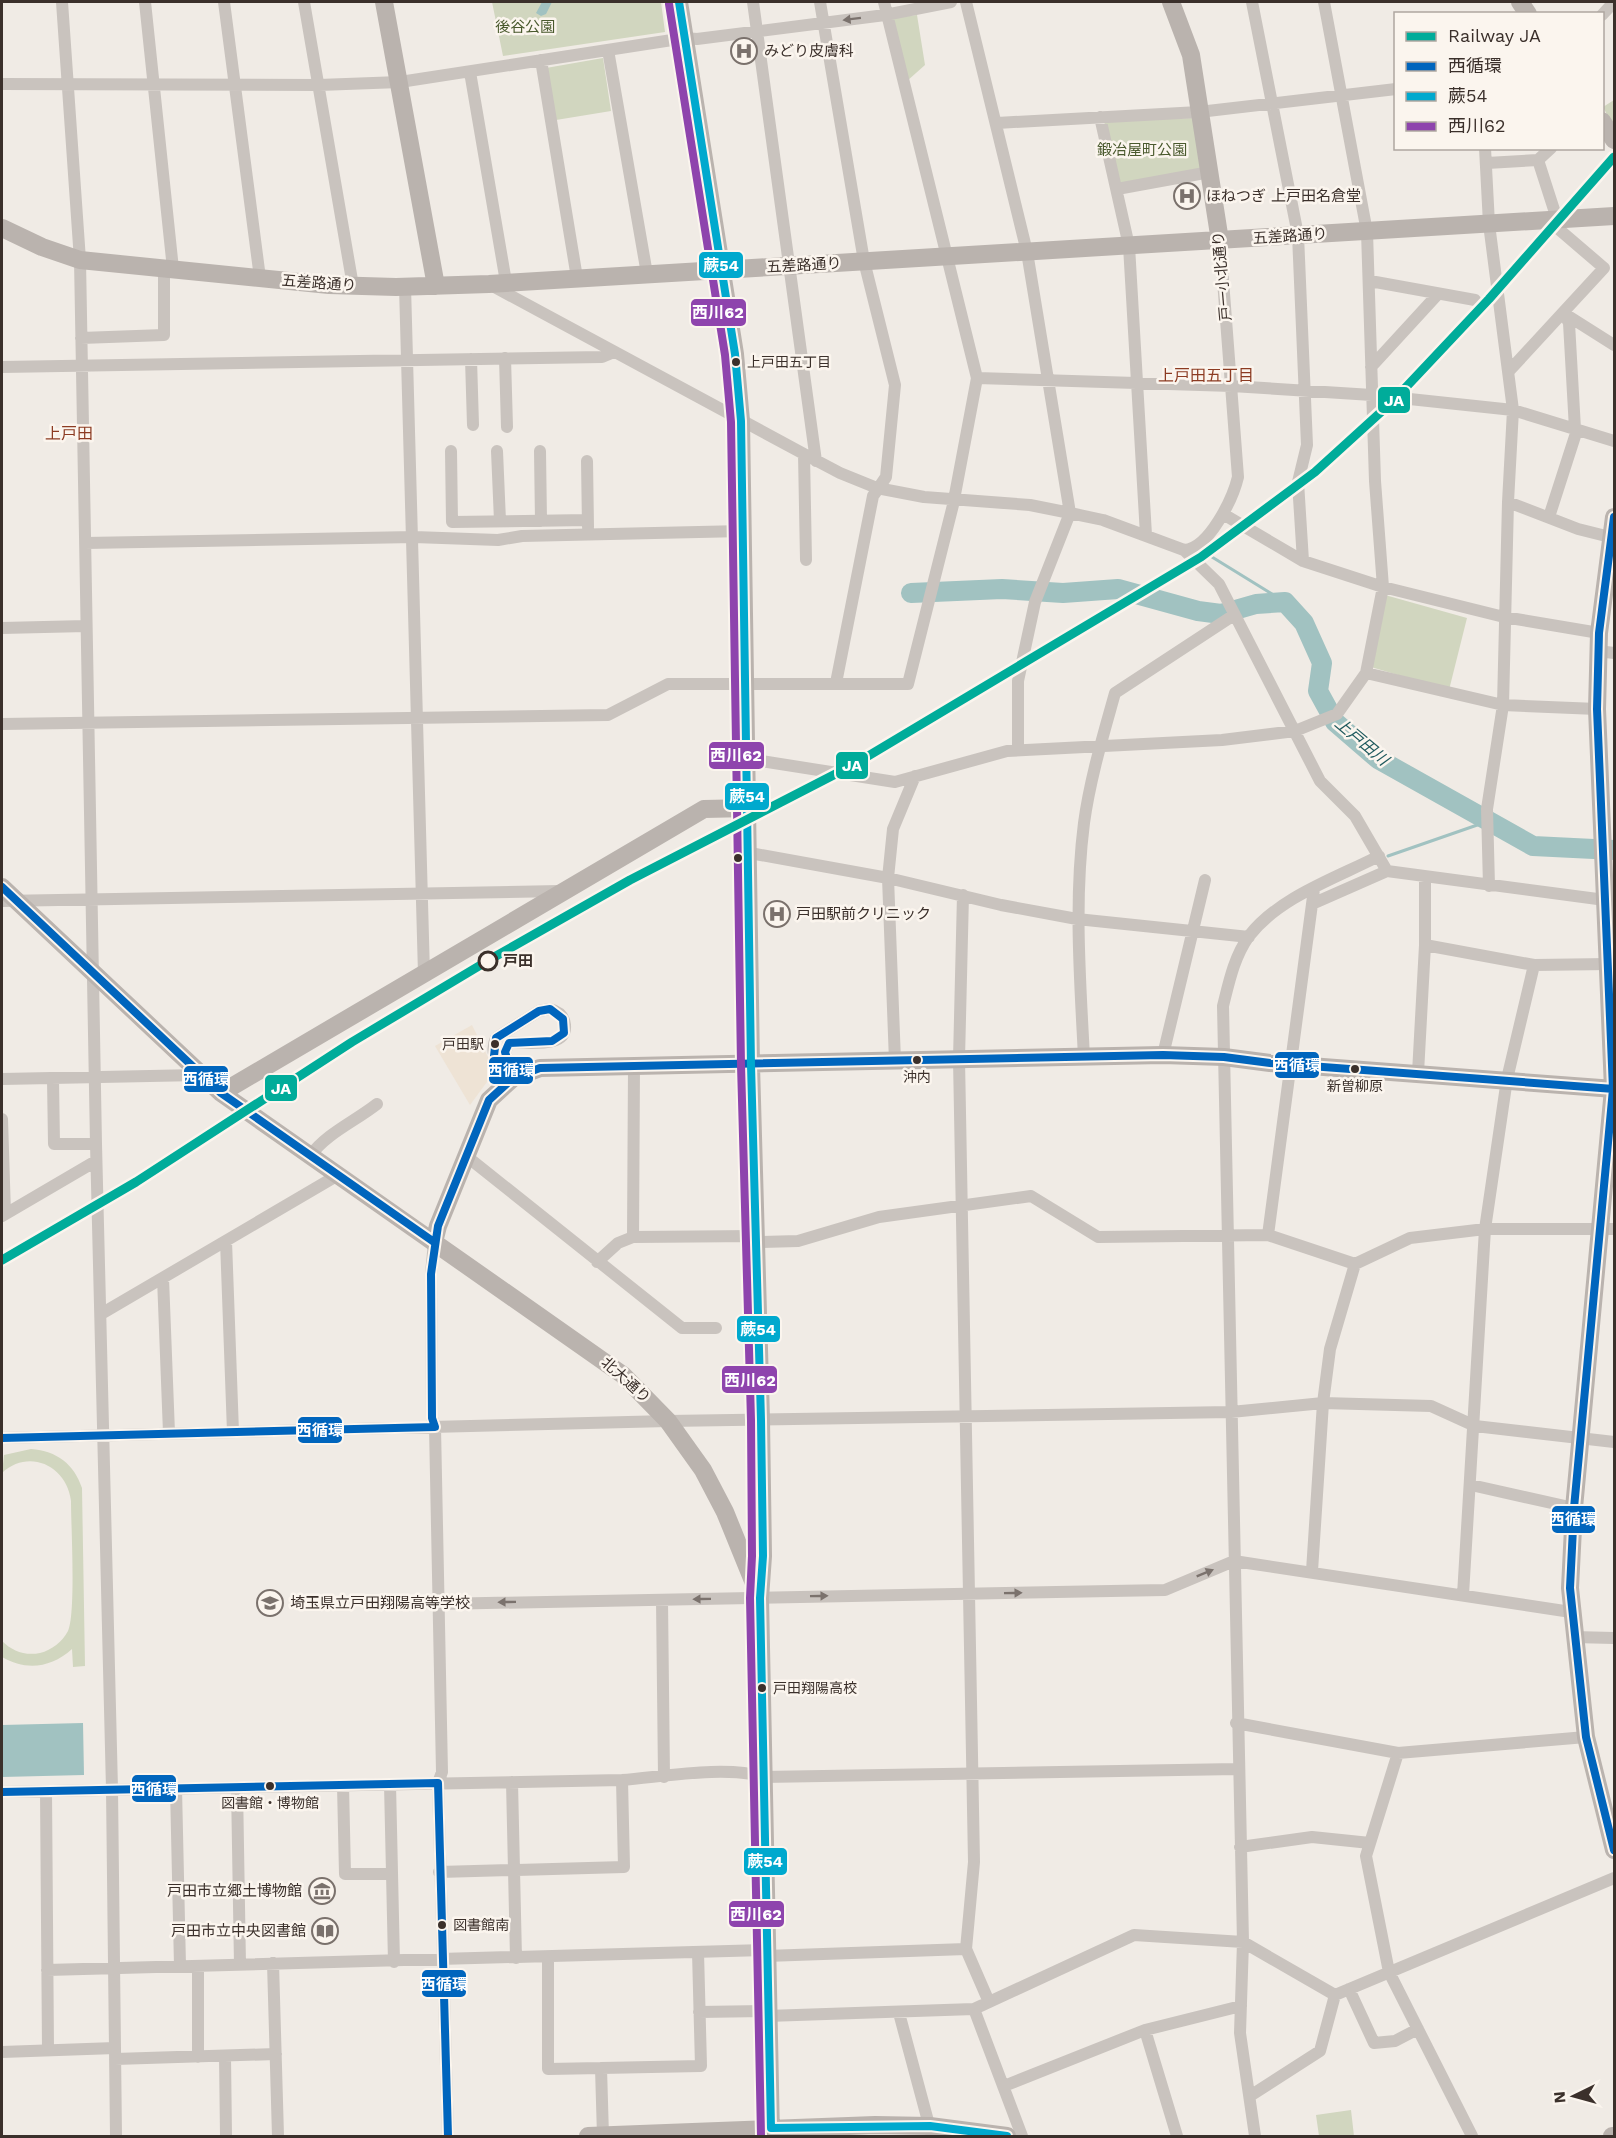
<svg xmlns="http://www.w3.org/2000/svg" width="1616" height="2138" font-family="'Work Sans','Noto Sans JP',sans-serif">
<rect width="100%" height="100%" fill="#f0ebe5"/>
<path fill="#d1d6bf" d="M492 2H661L665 32 503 56Z
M917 15 925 65 907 81 891 18Z
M603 58 611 111 556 120 546 68Z
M1614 100V128L1603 107Z
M1194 118 1202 170 1119 186 1104 121Z
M1385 595 1467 618 1449 690 1371 667Z
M31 1449C57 1451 74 1464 82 1488L85 1666 73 1667 72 1649C51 1668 26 1671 2 1657V1641C12 1651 25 1656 40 1653 52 1650 62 1642 68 1631 76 1614 71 1526 71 1501 67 1466 29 1448 2 1473L4 1455Z
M1351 2110 1354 2136H1319L1316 2115Z"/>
<path fill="#eee3d5" d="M472 1025 495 1071 470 1105 435 1046Z"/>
<path fill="#a1c2c1" d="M542 2H552L546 14 541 16 536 13Z
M83 1723 84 1775 2 1777V1725Z"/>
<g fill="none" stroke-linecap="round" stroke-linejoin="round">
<path stroke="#a1c2c1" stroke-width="3" d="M1199 549 1285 602
M1388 856 1483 823"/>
<path stroke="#a1c2c1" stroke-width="20" d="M911 593 1002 589 1063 593 1118 589 1198 611 1221 614 1256 604 1285 602 1304 623 1322 663 1318 691 1335 722 1378 759 1533 846 1614 850"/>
<path stroke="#c9c3be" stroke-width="12" d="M62 2 80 260 96 1144 112 1789 116 2136
M145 2 173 269
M224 2 260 278
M304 2 353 286
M753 2 816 461
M820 2 864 261 895 385 886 477 873 496 836 683
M966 2 1027 252 1070 513 1035 602 1018 681V749
M1252 2 1298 235 1307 445 1298 482 1303 561
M1602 15 1614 2
M608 50 647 274
M541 60 577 278
M470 72 506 282
M2 84 319 85 400 82 685 38 697 39 885 15 951 2
M1100 117 1129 246 1146 535
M997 123 1199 112 1396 89
M1485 148 1489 224 1513 410 1508 502 1503 705 1487 809 1489 886
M1551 148 1538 160 1557 219
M1487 163 1538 160
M1117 189 1210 172
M1370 281 1475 300
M489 284 804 454 840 473 877 488 924 497 1030 505 1070 513 1103 520 1184 550 1219 584 1320 781 1355 816 1387 871 1605 900
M405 286 424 974
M1564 313 1569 323 1575 429
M1565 314 1614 345
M81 338 164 335V268
M505 358 507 427
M471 359 473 425
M2 367 602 357 614 352
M1371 367 1438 294
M1509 371 1604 268 1548 220
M977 378 1232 386 1372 395 1513 410 1614 441
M451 451 452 522 588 520
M497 451 500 521
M540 451 541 521
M804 454 806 560
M587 461 588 527
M1508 502 1578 529 1614 538
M1223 514 1303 561 1383 587 1504 617 1599 633
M1549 517 1577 430
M85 543 414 537 498 540 522 536 743 531
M1184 550C1209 549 1233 498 1238 477L1220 241
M2 628 86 626
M1598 651 1614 653
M1366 673 1503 705 1597 709
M2 724 608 715 668 684H908L953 505 977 378 884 2
M748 759 895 782 1007 751 1222 740 1295 731 1337 714 1366 673 1383 587 1375 481 1367 232 1324 2
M750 853 888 878 1001 905 1077 919 1249 937
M963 895 959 1059 974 1862 966 1949 989 2002
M2 901 560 891
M1312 904 1387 871
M1425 945 1534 965 1609 964
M550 1009C558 1011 564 1016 565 1025 567 1050 525 1041 509 1043L505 1052 513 1078C500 1067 488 1056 496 1038L539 1011Z
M1163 1055 1205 880
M1084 1057C1080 979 1074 901 1084 823 1090 779 1103 736 1115 693L1234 615
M895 1061 888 878 893 829 915 776
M1418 1073 1425 945V877
M2 1079 199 1075
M53 1079 54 1144H96
M2 1119 5 1214
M465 1155 682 1328H716
M310 1156C327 1133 354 1122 377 1104
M2 1216 96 1161
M1268 1235 1314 889
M633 1237 634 1067
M226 1241 233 1432
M434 1242 431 1274 432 1418 435 1427 442 1772 438 1783 448 2136
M757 1242 798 1241 879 1217 1031 1196 1098 1237 1268 1235 1355 1264
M597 1262 618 1243 633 1237 756 1236
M163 1278 169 1433
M101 1314 338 1175
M2 1438 668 1421 1231 1412 1323 1403 1431 1406 1475 1426 1614 1442
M1471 1485 1574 1508
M1312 1571 1323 1403 1330 1349 1355 1264 1410 1238 1485 1229H1614
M1463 1595 1485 1229 1507 1079 1534 965
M662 1600 664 1777
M438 1604 1165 1590 1234 1561 1571 1612
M1573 1637 1614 1638
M1236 1723 1398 1753 1586 1737
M1398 1753 1366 1856 1389 1972 1472 2136
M512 1782 516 1958
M390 1784 394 1962
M343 1785 345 1874H392
M237 1787 240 1965
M176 1788 180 1966
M46 1791 48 2050
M2 1792 622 1780C662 1777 726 1765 763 1777L1237 1769
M1240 1847 1312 1837 1370 1843
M439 1872 624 1867 622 1780
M766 1956 966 1949
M548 1957V2069L601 2068
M273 1963 278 2136
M198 1966V2057
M47 1970 766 1950
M1349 1989 1374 2043 1395 2041 1418 2029
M974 2009 1022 2136
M699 2012 768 2011
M899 2013 932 2136
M767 2016 974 2009 1134 1935 1243 1942 1223 1006C1229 982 1234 957 1249 936 1279 897 1336 878 1379 856
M1145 2030 1177 2136
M2 2052 115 2048
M225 2056 226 2136
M115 2059 276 2054
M1004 2086 1145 2030 1241 2006
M1250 2096 1320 2051 1335 1995
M603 2136 601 2068 701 2066 698 1952
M1255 2136 1240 2033 1243 1942 1335 1995 1614 1878"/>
<path stroke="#bab3ae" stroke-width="18" d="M384 2 436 286
M679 2 735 354 741 421 751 1065 761 1420 763 1556 760 1598
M1171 2 1191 55 1220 241
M1520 2 1528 14
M1602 121 1614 140
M2 228 42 247 80 260 329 285 396 287 489 284 1614 216
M1614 517 1599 633 1597 709 1613 1089 1574 1508 1570 1588 1586 1737 1614 1850
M2 887 221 1093 623 1375 668 1421 703 1470 725 1512 760 1598 771 2136
M221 1093 704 809 749 808
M434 1242 438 1226 489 1100 513 1078 540 1068 1163 1055 1224 1057 1270 1063 1614 1089
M588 2136 875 2125 930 2126 1007 2136
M1612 2136H1614"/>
<defs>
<path id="bus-1" d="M1614 517 1599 633 1597 709 1613 1089 1574 1508 1570 1588 1586 1737 1614 1850
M2 887 221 1093 434 1242
M550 1009 563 1019 564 1033 552 1041 509 1043 505 1052 513 1078 494 1056 496 1038 539 1011Z
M2 1438 435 1427 432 1418 431 1274 438 1226 489 1100 513 1078 540 1068 1163 1055 1224 1057 1270 1063 1614 1089
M2 1792 438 1783 448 2136"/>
<path id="bus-2" d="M679 2 735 354 741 421 751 1065 761 1420 763 1556 760 1598 771 2128
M771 2128 930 2126 1007 2136"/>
<path id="bus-3" d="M669 4 725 355 731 422 741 1065 751 1420 752 1556 750 1598 761 2136"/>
</defs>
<use href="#bus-1" stroke="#fbf5ee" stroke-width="12"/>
<use href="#bus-2" stroke="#fbf5ee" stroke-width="12"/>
<use href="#bus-3" stroke="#fbf5ee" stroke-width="12"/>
<use href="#bus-1" stroke="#0065bd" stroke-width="8"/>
<use href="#bus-2" stroke="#00a9ce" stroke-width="8"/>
<use href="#bus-3" stroke="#8e44ad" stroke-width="8"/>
<defs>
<path id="rail-1" d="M2 1260 136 1182 352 1042 489 960 630 880 853 765 1201 557 1315 472 1392 402 1489 299 1614 157"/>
</defs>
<use href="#rail-1" stroke="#fbf5ee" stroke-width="14"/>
<use href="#rail-1" stroke="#00ac9a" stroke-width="9"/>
</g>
<defs><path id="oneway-solid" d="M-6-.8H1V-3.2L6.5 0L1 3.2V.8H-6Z" transform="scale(1.5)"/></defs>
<g fill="#7b726d">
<use href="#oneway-solid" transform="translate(852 19) rotate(173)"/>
<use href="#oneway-solid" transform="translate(1205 1573) rotate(-22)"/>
<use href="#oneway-solid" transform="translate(1013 1593) rotate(-1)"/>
<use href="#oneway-solid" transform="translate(819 1596) rotate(-1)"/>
<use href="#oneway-solid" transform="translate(702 1599) rotate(179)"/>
<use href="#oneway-solid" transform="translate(507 1602) rotate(179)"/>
</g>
<defs>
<symbol id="hospital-ring" viewBox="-11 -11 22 22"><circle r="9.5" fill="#fbf5ee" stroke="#7a716c" stroke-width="1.5"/><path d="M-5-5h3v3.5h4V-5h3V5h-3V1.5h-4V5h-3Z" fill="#7a716c"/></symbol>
<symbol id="school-ring" viewBox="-11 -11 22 22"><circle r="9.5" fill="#fbf5ee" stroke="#7a716c" stroke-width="1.5"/><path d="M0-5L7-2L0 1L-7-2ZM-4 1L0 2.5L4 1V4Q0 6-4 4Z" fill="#7a716c"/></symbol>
<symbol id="museum-ring" viewBox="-11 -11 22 22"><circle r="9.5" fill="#fbf5ee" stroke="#7a716c" stroke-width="1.5"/><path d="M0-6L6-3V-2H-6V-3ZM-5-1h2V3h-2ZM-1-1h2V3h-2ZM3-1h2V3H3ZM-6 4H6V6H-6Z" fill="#7a716c"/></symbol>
<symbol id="library-ring" viewBox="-11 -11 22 22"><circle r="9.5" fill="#fbf5ee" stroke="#7a716c" stroke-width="1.5"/><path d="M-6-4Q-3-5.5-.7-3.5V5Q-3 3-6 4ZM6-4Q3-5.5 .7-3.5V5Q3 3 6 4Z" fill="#7a716c"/></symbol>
</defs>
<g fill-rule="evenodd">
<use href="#hospital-ring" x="729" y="36" width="30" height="30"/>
<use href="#hospital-ring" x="1172" y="181" width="30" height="30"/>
<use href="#hospital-ring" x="762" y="899" width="30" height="30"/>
<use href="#school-ring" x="255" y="1588" width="30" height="30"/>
<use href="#museum-ring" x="307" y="1876" width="30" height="30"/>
<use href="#library-ring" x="310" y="1916" width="30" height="30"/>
</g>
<g fill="#3b302b" stroke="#fbf5ee" stroke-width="2">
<circle cx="736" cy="362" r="5"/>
<circle cx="738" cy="858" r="5"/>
<circle cx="495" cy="1044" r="5"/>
<circle cx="917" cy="1060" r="5"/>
<circle cx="1355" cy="1069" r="5"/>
<circle cx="762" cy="1688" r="5"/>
<circle cx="270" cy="1786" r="5"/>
<circle cx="442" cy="1925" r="5"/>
</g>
<circle fill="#fbf5ee" stroke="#3b302b" stroke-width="3" cx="488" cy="961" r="9"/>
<g text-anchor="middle" stroke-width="5" stroke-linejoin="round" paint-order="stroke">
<g font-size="14" fill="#3b302b" stroke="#fbf5ee" text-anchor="start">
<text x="747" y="367">上戸田五丁目</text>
<text x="484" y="1049" text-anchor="end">戸田駅</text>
<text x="917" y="1082" text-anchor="middle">沖内</text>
<text x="1355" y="1091" text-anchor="middle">新曽柳原</text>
<text x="773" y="1693">戸田翔陽高校</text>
<text x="270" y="1808" text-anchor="middle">図書館・博物館</text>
<text x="453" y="1930">図書館南</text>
</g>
<g font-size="15" fill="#4a5a2e" stroke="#fbf5ee">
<text x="525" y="32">後谷公園</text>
<text x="1142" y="155">鍛冶屋町公園</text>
</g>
<g font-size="15" fill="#3b302b" stroke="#fbf5ee" text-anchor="start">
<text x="764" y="56">みどり皮膚科</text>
<text x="1206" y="201">ほねつぎ 上戸田名倉堂</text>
<text x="796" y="919">戸田駅前クリニック</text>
<text x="290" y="1608">埼玉県立戸田翔陽高等学校</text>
<text x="302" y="1896" text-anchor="end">戸田市立郷土博物館</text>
<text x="306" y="1936" text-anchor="end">戸田市立中央図書館</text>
</g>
<g font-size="15" fill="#3b302b" stroke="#fbf5ee">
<text transform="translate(1290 236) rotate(-4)" y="5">五差路通り</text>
<text transform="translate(804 265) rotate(-3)" y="5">五差路通り</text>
<text transform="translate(1222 276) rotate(-95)" y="5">戸一小北通り</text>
<text transform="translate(319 283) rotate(4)" y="5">五差路通り</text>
<text transform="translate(626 1380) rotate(42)" y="5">北大通り</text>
</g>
<g font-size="15" font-weight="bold" fill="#3b302b" stroke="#fbf5ee" text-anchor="start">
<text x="503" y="966">戸田</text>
</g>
<g font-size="16" fill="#8c3b22" stroke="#fbf5ee">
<text x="1206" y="381">上戸田五丁目</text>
<text x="69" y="439">上戸田</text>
</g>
<g font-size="16" font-style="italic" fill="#1f5a5e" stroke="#fbf5ee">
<text transform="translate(1362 741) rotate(40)" y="6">上戸田川</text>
</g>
</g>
<g stroke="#fbf5ee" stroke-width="2">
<rect x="698" y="251" width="46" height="28" rx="6" fill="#00a9ce"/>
<rect x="690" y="298" width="57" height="29" rx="6" fill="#8e44ad"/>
<rect x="1377" y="386" width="34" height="28" rx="6" fill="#00ac9a"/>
<rect x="708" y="741" width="57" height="29" rx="6" fill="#8e44ad"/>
<rect x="835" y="751" width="34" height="29" rx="6" fill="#00ac9a"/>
<rect x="724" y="782" width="46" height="29" rx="6" fill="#00a9ce"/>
<rect x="1274" y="1051" width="46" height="28" rx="6" fill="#0065bd"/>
<rect x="488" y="1056" width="46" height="29" rx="6" fill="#0065bd"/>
<rect x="183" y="1065" width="46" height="28" rx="6" fill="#0065bd"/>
<rect x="264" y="1074" width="34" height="28" rx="6" fill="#00ac9a"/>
<rect x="736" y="1315" width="45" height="28" rx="6" fill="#00a9ce"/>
<rect x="721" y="1365" width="57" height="29" rx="6" fill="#8e44ad"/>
<rect x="297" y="1416" width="46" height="28" rx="6" fill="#0065bd"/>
<rect x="1551" y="1505" width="45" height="29" rx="6" fill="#0065bd"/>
<rect x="131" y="1774" width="46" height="29" rx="6" fill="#0065bd"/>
<rect x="743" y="1847" width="45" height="29" rx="6" fill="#00a9ce"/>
<rect x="728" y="1900" width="57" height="28" rx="6" fill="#8e44ad"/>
<rect x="421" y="1969" width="46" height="29" rx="6" fill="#0065bd"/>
</g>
<g font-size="16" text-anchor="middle" font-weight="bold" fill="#fff">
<text x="721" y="271">蕨54</text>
<text x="718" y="318">西川62</text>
<text x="1394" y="406">JA</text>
<text x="736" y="761">西川62</text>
<text x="852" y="771">JA</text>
<text x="747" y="802">蕨54</text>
<text x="1297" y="1071">西循環</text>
<text x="511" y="1076">西循環</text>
<text x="206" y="1085">西循環</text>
<text x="281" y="1094">JA</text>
<text x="758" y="1335">蕨54</text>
<text x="750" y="1386">西川62</text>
<text x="320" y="1436">西循環</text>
<text x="1573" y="1525">西循環</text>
<text x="154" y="1795">西循環</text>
<text x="765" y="1867">蕨54</text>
<text x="756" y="1920">西川62</text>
<text x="444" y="1990">西循環</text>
</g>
<rect width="1616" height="2138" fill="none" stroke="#3b302b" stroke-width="6"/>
<rect x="1394" y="12" width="210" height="138" fill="#fbf5ee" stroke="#aea6a0" stroke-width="1.5"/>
<rect x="1406" y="32" width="30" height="9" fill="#00ac9a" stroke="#aea6a0" stroke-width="1.5"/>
<text x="1448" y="42" font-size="18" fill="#3b302b">Railway JA</text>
<rect x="1406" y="62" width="30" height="9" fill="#0065bd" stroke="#aea6a0" stroke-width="1.5"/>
<text x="1448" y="72" font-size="18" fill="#3b302b">西循環</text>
<rect x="1406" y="92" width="30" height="9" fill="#00a9ce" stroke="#aea6a0" stroke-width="1.5"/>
<text x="1448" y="102" font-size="18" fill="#3b302b">蕨54</text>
<rect x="1406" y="122" width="30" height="9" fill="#8e44ad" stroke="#aea6a0" stroke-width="1.5"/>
<text x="1448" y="132" font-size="18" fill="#3b302b">西川62</text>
<g transform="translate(1574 2096) rotate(265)" stroke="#fbf5ee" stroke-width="4.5" paint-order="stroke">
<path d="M0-4.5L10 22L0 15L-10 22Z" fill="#3b302b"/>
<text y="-9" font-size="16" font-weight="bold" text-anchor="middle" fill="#3b302b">N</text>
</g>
</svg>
